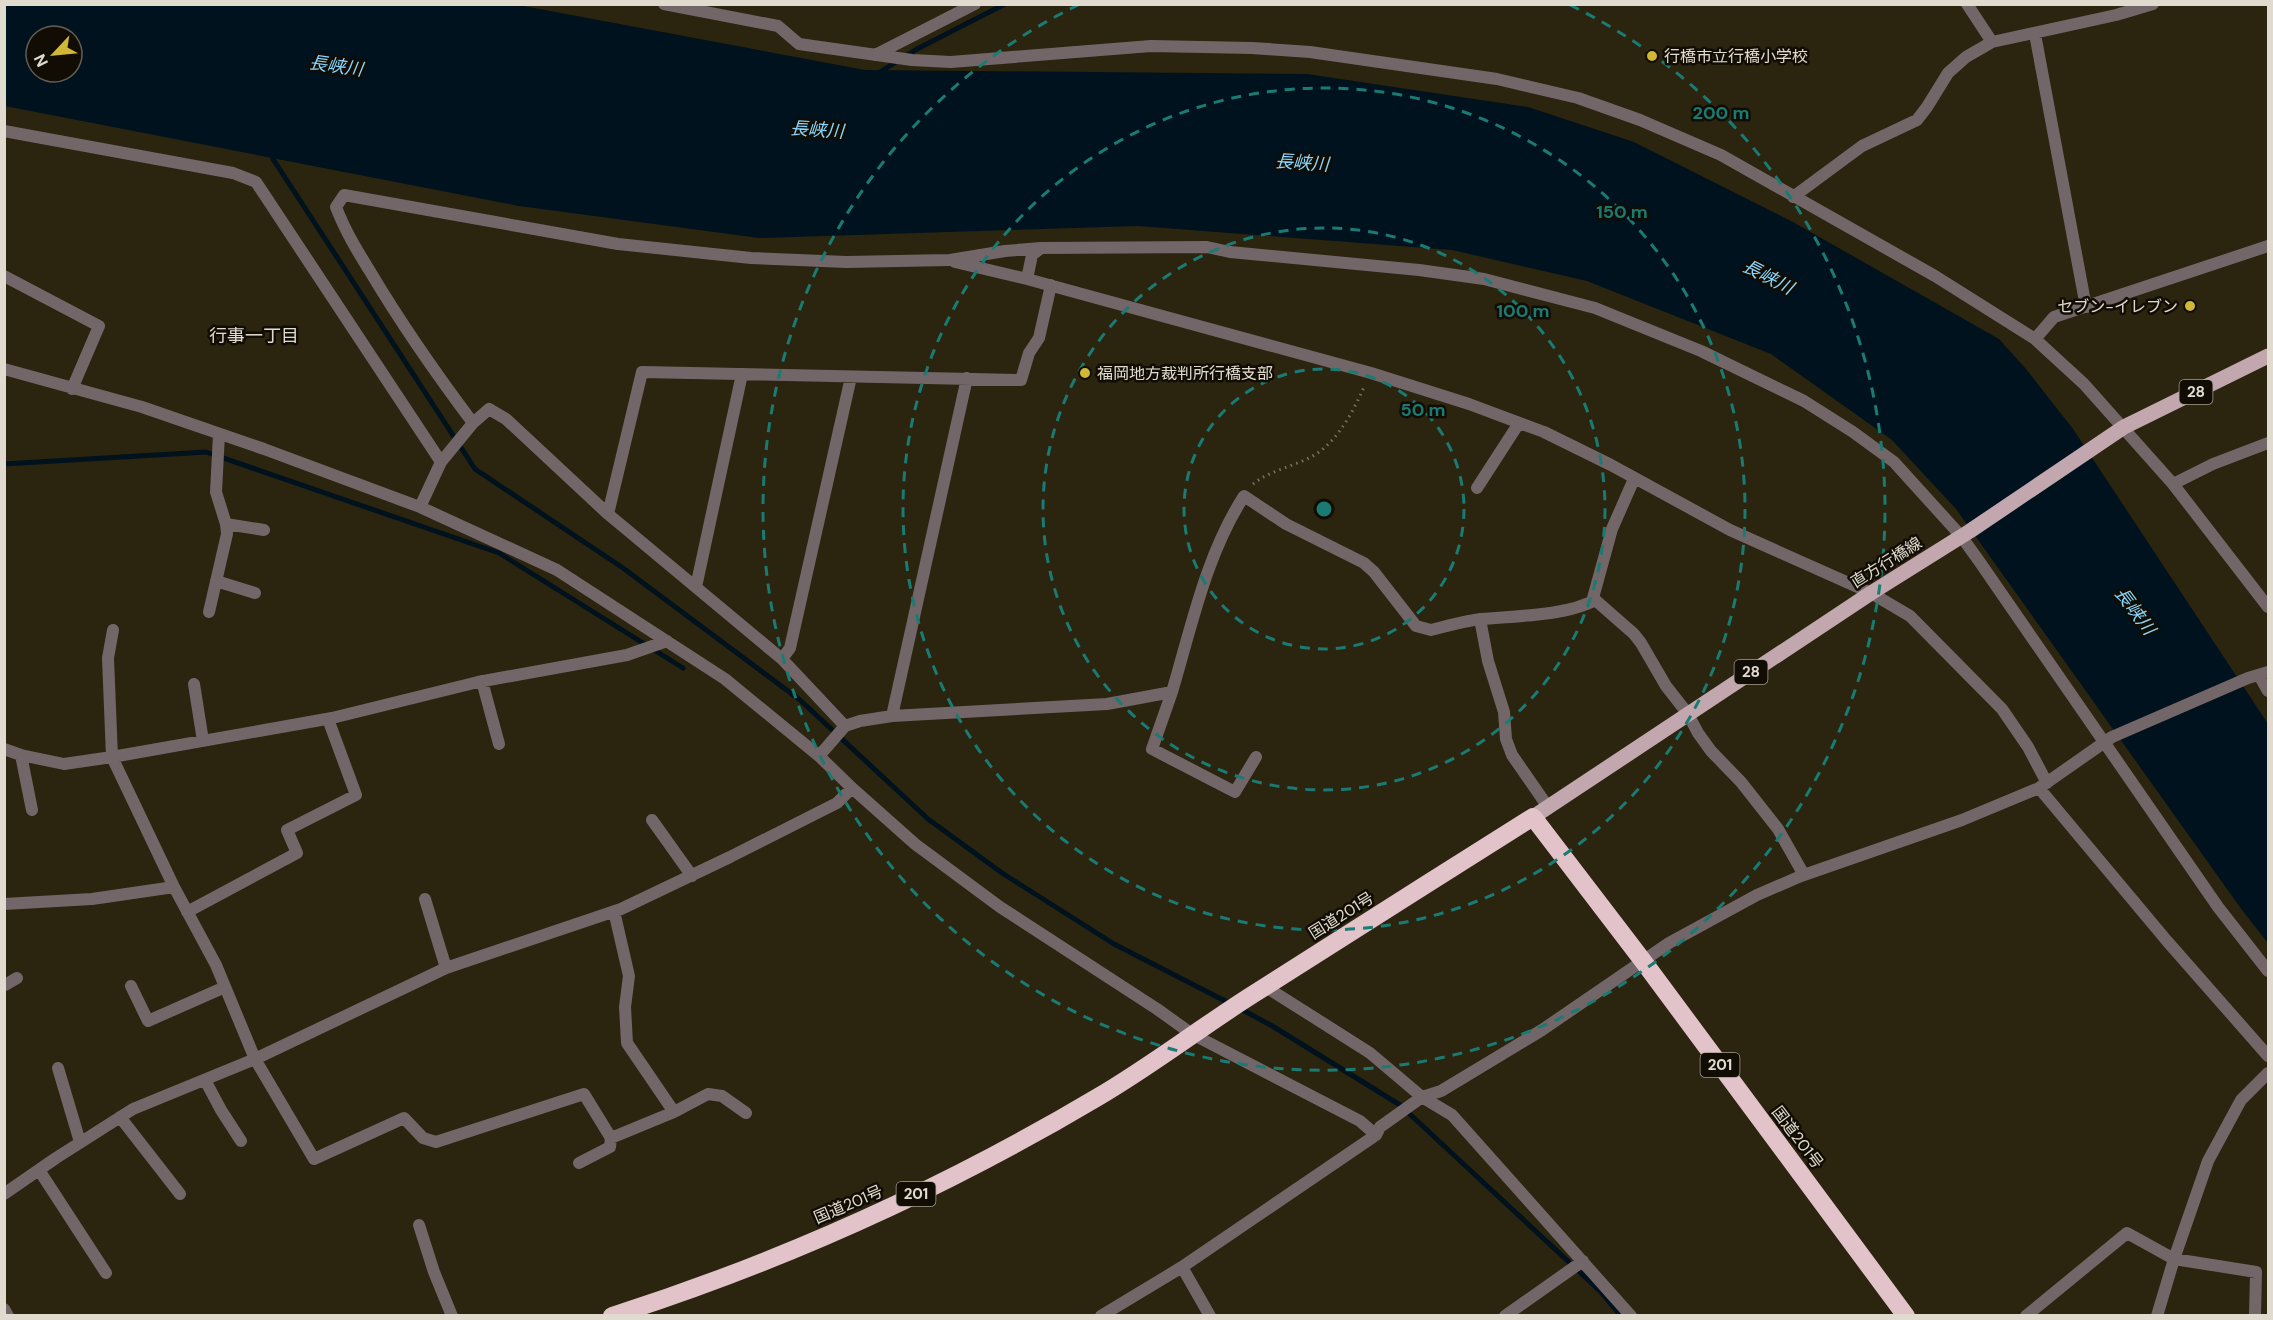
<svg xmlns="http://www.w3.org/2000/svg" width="2273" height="1320" font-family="'DM Sans','Noto Sans JP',sans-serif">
<rect width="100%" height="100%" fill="#2b240e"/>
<path fill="#00121d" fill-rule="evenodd" d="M4 5H518L865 70 1307 74 1528 107 1634 142 1793 222 1999 339 2026 369 2073 429 2268 724V943L2242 910 1956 509 1892 440 1771 354 1587 281 1452 250 1138 226 759 238 519 206 5 106ZM36 36H72V72H36Z"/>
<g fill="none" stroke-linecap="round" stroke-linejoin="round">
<path stroke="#00121d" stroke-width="5" d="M880 72 917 49 1005 4
M272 150 273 159 475 469 623 568 800 700 928 819 1002 873 1114 944 1231 1004
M4 464 206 452 499 553 683 668
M1239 1008 1274 1027 1400 1105 1600 1291 1621 1316"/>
<path stroke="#787260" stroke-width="3" stroke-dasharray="1.5 4.5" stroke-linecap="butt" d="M1253 484C1269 471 1291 467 1309 458 1336 445 1353 412 1365 385"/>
<path stroke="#736669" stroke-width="12" d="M664 4 778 26 799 44 912 60 951 62 1151 46 1252 48 1310 52 1497 79 1578 98 1640 120 1721 155 1935 276 2035 339 2084 384 2173 484 2268 607
M1967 4 1992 42
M2035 34 2086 307
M875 55 975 4
M4 131 233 173 256 182 441 462
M1793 197 1862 146 1917 120 1927 107 1948 73 1966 57 1992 42 2116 15 2153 4
M955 262 1027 279 1371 373 1469 404 1544 432 1611 465 1730 530 1871 593 1910 616 2002 709 2028 747 2047 783
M4 276 99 326 72 389
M1027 279 1032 255 1041 248
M2035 339 2054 317 2268 246
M4 369 142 407 264 449 420 507 557 570 725 679 819 756 852 788 915 844 1000 907 1157 1009 1192 1034 1360 1121 1376 1135
M473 423C437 375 402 325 371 273 358 252 345 231 336 207L344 195 618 244 751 258 846 262 950 260 1005 251 1041 248 1207 247 1230 252 1419 270 1484 279 1595 308 1701 351 1804 401 1853 432 1894 462 1961 536 1979 561 2218 907 2268 971
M219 434 216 492 226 524 264 530
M1634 479 1612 529 1593 598 1634 634 1641 643 1666 686 1688 714 1698 733 1711 751 1741 782 1778 829 1804 875
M2173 484 2213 464 2268 443
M1477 488 1519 423
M420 507 441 462 473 423 489 409 506 419 608 514 782 659 845 726
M608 514 642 372 1021 380 1029 353 1039 338 1051 285
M216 581 255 593
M696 587 742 374
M209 612 227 534 226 524
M1480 619 1488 661 1504 712 1506 739 1512 755 1548 807
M113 630 108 658 112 757 174 887 216 965 255 1059 314 1159 404 1118 423 1138 436 1142 584 1094 611 1138
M782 659 790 648 851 377
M2259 675 2268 691
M482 681 499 744
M194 684 203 741
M1172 692 1152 749 1235 792 1256 757
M892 716 967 378
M4 749 21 755 64 764 112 757 332 718 478 682 627 655 667 641
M21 755 32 810
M819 756 845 726 860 721 892 716 1107 704 1172 692C1192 625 1206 555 1244 496L1286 524 1364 563 1374 572 1416 626 1431 630C1447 626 1464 621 1481 619 1513 616 1567 616 1595 600
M2039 788 2167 941 2268 1056
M652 820 692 876
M425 899 446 968
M4 904 92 899 174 887
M614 911 629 976 625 1007 627 1043 674 1112 708 1094 722 1096 746 1113
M187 912 297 853 287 830 356 795 328 719
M5 985 17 978
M131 986 148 1021 225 987
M1266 987 1370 1053 1422 1097 1452 1115 1631 1316
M58 1068 80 1142
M205 1080 221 1110 241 1141
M120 1117 180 1194
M579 1163 610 1147 611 1138 674 1112
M39 1170 106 1273
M4 1194 56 1158 133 1109 255 1059 446 968 621 909 730 857 837 803 852 788
M419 1225 434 1272 452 1316
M1182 1267 1210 1316
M4 1309 8 1316
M1101 1316 1182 1267 1376 1135 1380 1127 1422 1097 1441 1091 1542 1030 1669 943 1757 895 1801 876 1962 820 2039 788 2112 737 2248 678 2268 672
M1505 1316 1583 1261
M2026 1316 2127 1233 2174 1259 2256 1272 2255 1316
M2157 1316 2174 1259 2208 1161 2241 1100 2268 1073"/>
<path stroke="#c2a8ae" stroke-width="15" d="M1533 817 1871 593 1970 531 2124 427 2268 356"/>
<path stroke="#e2c3ca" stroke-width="18" d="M612 1316C781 1262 945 1188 1098 1097 1151 1066 1200 1028 1252 995 1346 935 1439 876 1533 817L1643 961 1906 1316"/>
</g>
<g fill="none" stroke="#197b73" stroke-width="3" stroke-dasharray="10 8">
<circle cx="1324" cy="509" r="140"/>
<circle cx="1324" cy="509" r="281"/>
<circle cx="1324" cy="509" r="421"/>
<path d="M1570 5A561 561 0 1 1 1078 5"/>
</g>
<g fill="#d1b736" stroke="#110d05" stroke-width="2">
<circle cx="1652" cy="56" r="6"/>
<circle cx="2190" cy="306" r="6"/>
<circle cx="1085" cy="373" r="6"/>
</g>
<g text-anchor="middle" stroke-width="5" stroke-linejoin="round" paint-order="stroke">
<g fill="#110d05" stroke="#a29d92" stroke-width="1.5">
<rect x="2179.5" y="380" width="33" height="24" rx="4.5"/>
<rect x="1734.5" y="660" width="33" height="24" rx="4.5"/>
<rect x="1700.5" y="1053" width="39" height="24" rx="4.5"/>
<rect x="896.5" y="1182" width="39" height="24" rx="4.5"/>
</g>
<g font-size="15" font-weight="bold" fill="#e0dbce">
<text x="2196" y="397">28</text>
<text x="1751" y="677">28</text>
<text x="1720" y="1070">201</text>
<text x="916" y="1199">201</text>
</g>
<g font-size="16" fill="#e0dbce" stroke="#110d05" text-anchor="start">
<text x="1664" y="62">行橋市立行橋小学校</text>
<text x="2178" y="312" text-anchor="end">セブン-イレブン</text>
<text x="1097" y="379">福岡地方裁判所行橋支部</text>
</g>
<g font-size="16" fill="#e0dbce" stroke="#110d05">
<text transform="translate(1886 562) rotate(-32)" y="6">直方行橋線</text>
<text transform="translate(1341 915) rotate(-32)" y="6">国道201号</text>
<text transform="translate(1798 1137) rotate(53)" y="6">国道201号</text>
<text transform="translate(848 1204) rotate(-23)" y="6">国道201号</text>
</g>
<g font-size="18" font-style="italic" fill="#89d7fe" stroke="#110d05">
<text transform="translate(336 66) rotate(8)" y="6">長峡川</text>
<text transform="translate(817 130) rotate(4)" y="6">長峡川</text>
<text transform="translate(1302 163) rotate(4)" y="6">長峡川</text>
<text transform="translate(1768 277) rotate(27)" y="6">長峡川</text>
<text transform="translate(2135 611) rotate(53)" y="6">長峡川</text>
</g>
<g font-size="18" fill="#e0dbce" stroke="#110d05">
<text x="254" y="342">行事一丁目</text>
</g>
</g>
<circle cx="1324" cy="509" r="9" fill="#197b73" stroke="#110d05" stroke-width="3"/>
<g font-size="18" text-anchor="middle" font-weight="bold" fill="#197b73" stroke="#110d05" stroke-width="5" stroke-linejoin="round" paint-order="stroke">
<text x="1721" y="119">200 m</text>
<text x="1622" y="218">150 m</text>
<text x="1523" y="317">100 m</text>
<text x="1423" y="416">50 m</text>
</g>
<rect width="2273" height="1320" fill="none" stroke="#e0dbce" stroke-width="12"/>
<g transform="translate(54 54) rotate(244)"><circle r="28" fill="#110d05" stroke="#645f55" stroke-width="1.5"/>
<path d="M0-4.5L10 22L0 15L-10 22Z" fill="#d1b736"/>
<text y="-9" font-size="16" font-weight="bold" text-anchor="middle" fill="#e0dbce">N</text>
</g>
</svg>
